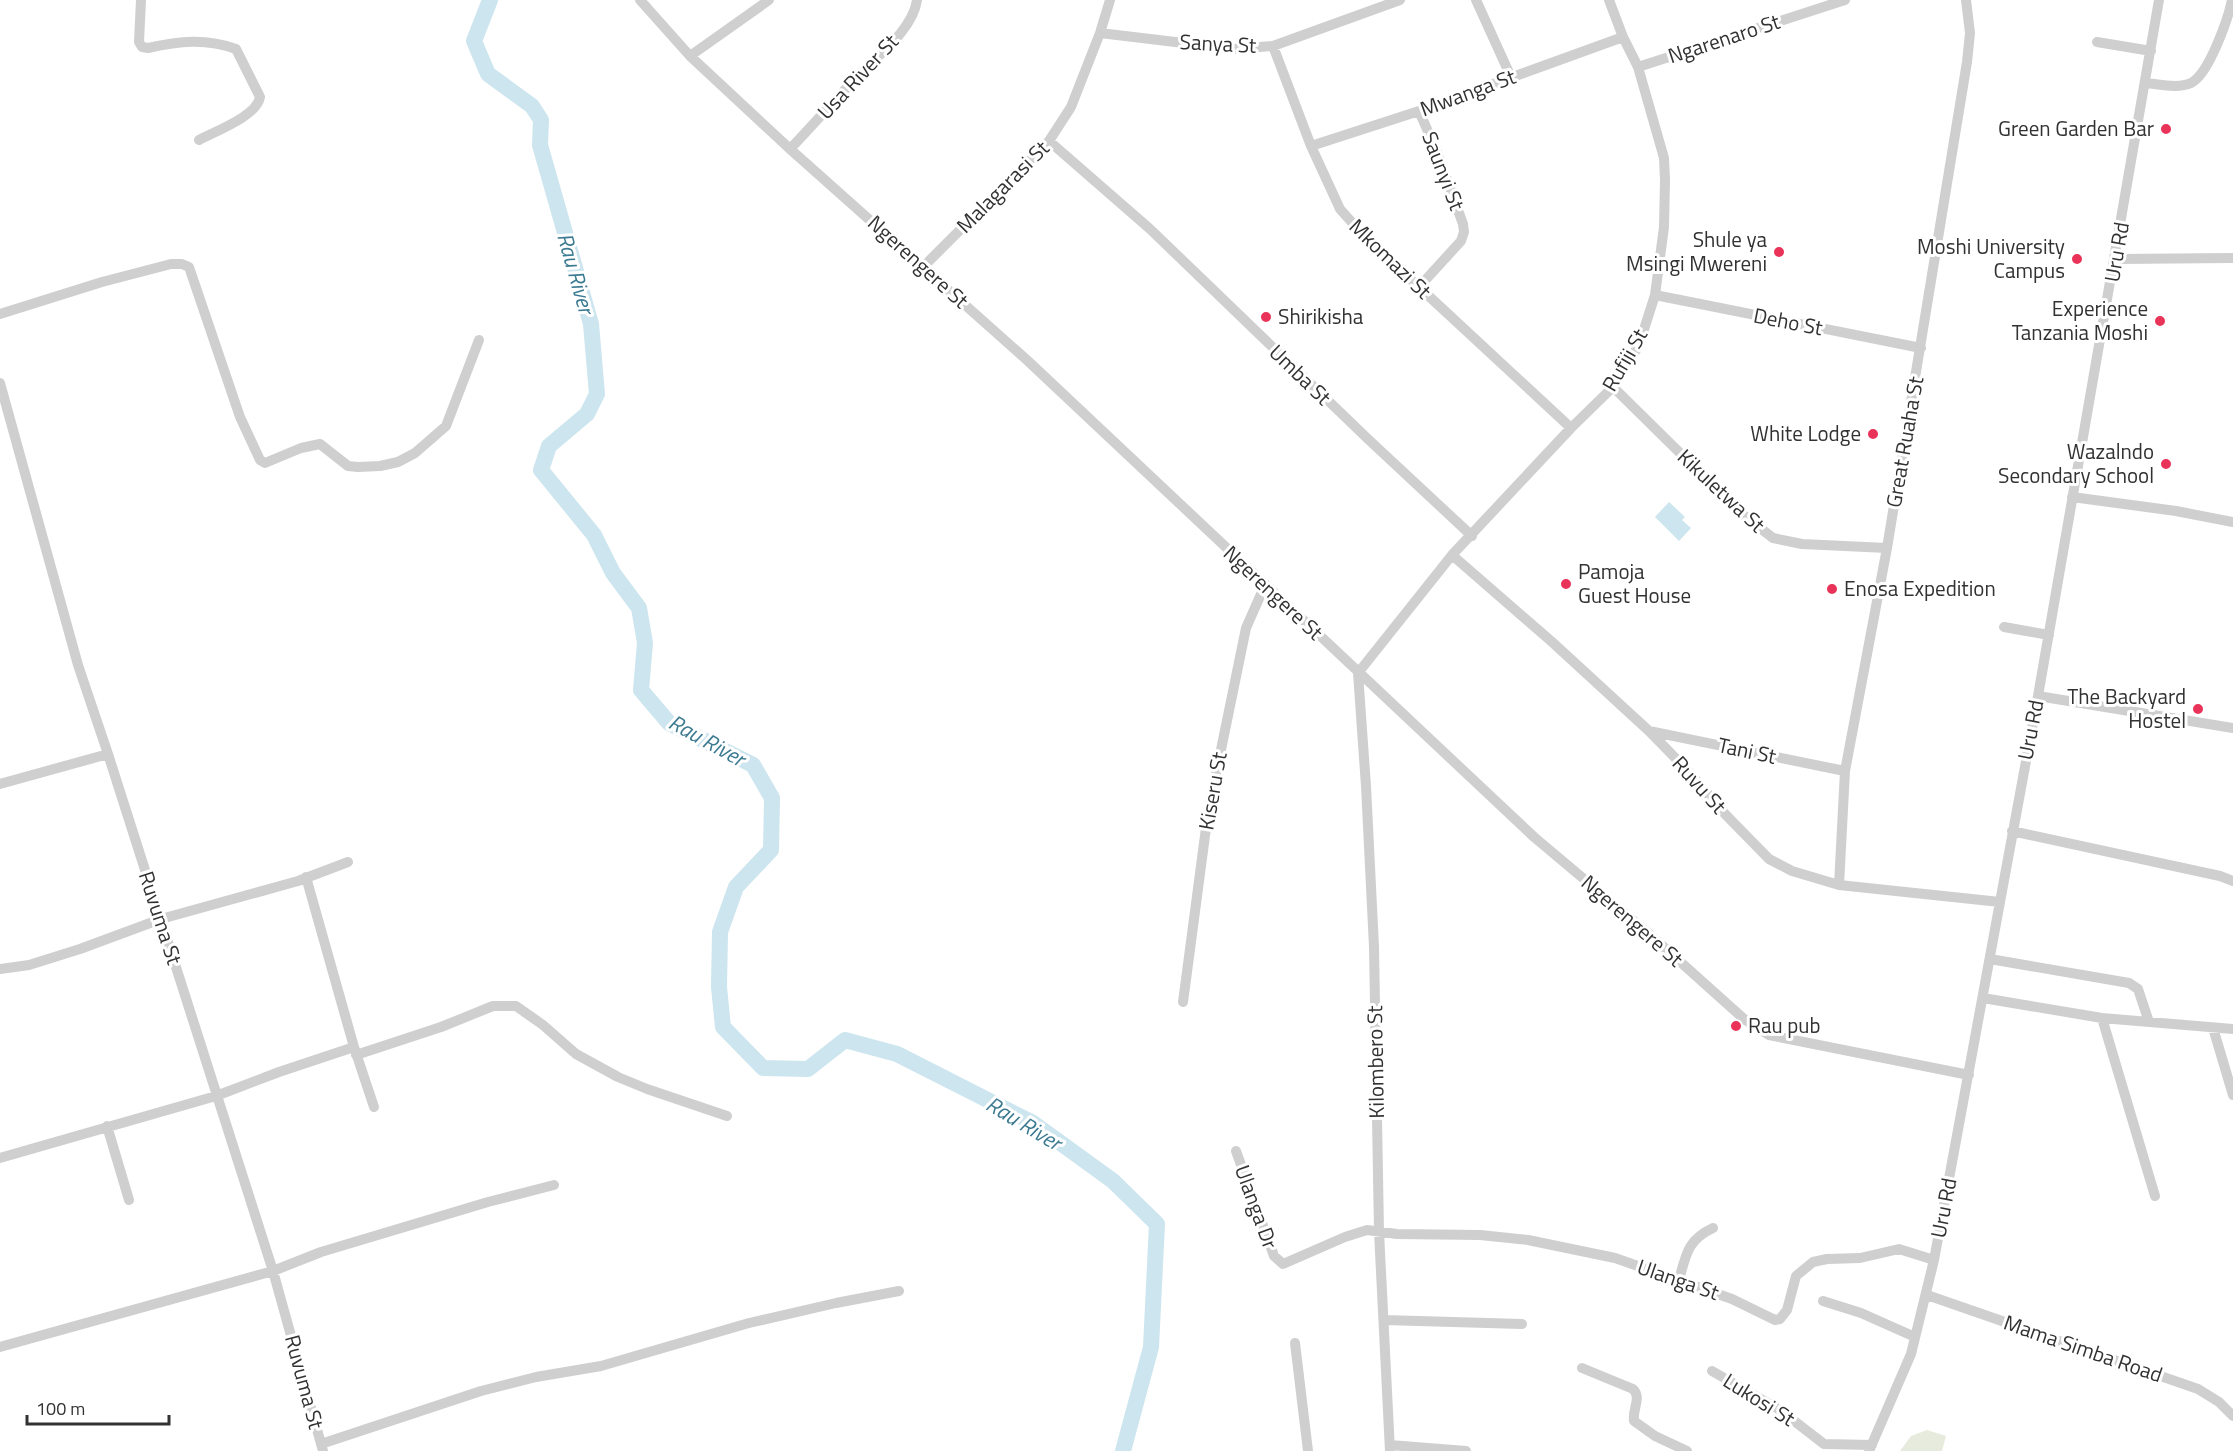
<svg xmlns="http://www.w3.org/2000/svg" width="2233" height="1451" font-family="'Titillium Web',sans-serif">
<rect width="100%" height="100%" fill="#fff"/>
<path fill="#e7ebdd" d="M1927 1430 1946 1436 1942 1451H1900L1911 1436Z"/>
<path fill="#cce5ee" d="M1669 502 1685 517 1682 520 1691 528 1679 541 1655 517Z"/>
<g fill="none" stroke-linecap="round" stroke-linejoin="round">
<path stroke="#cce5ee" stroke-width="16" d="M490 0 474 41 488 74 532 106 541 120 540 145 591 324 597 394 587 414 549 446 541 470 594 535 613 573 639 608 645 643 641 690 669 723 753 765 772 798 771 850 736 887 720 932 719 987 723 1027 763 1068 808 1069 845 1040 897 1054 1033 1123 1113 1181 1157 1224 1151 1347 1123 1451"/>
<path stroke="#cfcfcf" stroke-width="10" d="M141 0 139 42 142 47 148 48C179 41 206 38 236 49L260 97C257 116 216 131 199 140
M640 0 690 56 790 149 1028 361 1534 837 1647 932 1744 1019 1769 1035 1969 1075
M1476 0 1511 77
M1100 33 1234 49 1273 46 1400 0
M2097 42 2151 51
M1273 46 1311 146 1340 209 1364 236 1419 287 1571 428
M690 56 769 0
M1638 67 1845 0
M2145 83C2159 84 2178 89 2191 83 2209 74 2228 19 2232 0
M1049 141 1150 229 1369 440 1472 536
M1311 146 1419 111 1623 37
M790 149C812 126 833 102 856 78 876 57 913 30 917 0
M2116 259 2233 258
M924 266 1049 141 1071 107 1100 33 1110 0
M1419 287 1461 241 1464 232 1463 224 1437 152 1419 111
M1655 295 1921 348
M0 314 102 282 171 264H182L189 267 240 417 260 460 265 463 301 448 320 444 348 466 358 467 380 466 398 462 415 453 446 426 479 340
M0 383 78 665 108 754 273 1271 323 1451
M1613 387 1742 514 1773 538 1802 544 1887 548
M2072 497 2176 511 2233 522
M1452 555 1551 641 1649 731 1689 772 1725 814 1769 859 1792 871 1839 885 2000 902
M2004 627 2049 635
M2038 696 2233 728
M1649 731 1845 771
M0 784 108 754
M2012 831 2220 876 2233 881
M306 877 354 1047 374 1107
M1839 885 1845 771 1887 548 1967 62 1970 33 1966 0
M1990 959 2129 983 2138 989 2149 1022
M0 969 29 965 80 949 161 919 298 881 348 862
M1983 998 2102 1018 2233 1029
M1183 1002 1208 813 1246 628 1265 585
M2102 1018 2155 1196
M2213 1028 2233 1095
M356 1055 441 1027 493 1006H516L543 1025 576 1054 618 1077 647 1089 727 1116
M107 1126 129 1200
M1236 1151 1274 1256 1283 1264 1345 1237 1367 1230 1397 1234 1480 1235 1528 1240 1615 1258 1732 1299 1775 1320 1780 1319 1787 1310 1796 1276 1813 1262 1827 1259 1860 1258 1899 1249 1934 1260
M0 1158 216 1096 279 1072 354 1047
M1679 1280C1686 1255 1687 1240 1713 1228
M1927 1295 2198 1389 2219 1402 2233 1416
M1823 1301 1861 1313 1915 1337
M1384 1320 1522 1324
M1295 1343 1308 1451
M0 1347 273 1271 321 1252 488 1202 554 1185
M1582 1368 1633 1389C1642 1398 1632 1409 1634 1421L1655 1436 1687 1451
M1712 1371 1780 1410 1824 1444 1872 1445
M321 1444 481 1391 536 1377 601 1366 749 1323 836 1303 899 1291
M1390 1445 1466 1451
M1390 1451 1379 1232 1374 947 1366 786 1358 673 1452 555 1571 428 1613 387 1639 345 1655 295 1664 227 1665 180 1664 158 1638 67 1623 37 1609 0
M1869 1451 1911 1354 1934 1260 2038 696 2159 0"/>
</g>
<g fill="#e93359" stroke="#fff" stroke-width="2">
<circle cx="2166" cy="129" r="6"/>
<circle cx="1779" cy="252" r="6"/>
<circle cx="2077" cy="259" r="6"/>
<circle cx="1266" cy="317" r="6"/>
<circle cx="2160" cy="321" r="6"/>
<circle cx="1873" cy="434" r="6"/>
<circle cx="2166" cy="464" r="6"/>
<circle cx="1566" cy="584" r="6"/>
<circle cx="1832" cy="589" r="6"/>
<circle cx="2198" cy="709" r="6"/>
<circle cx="1736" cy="1026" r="6"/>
</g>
<g text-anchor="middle" stroke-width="6" stroke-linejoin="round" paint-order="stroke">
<g font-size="21" fill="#323232" stroke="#fff">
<text transform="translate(1724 39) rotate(-18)" y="7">Ngarenaro St</text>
<text transform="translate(1218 44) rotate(3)" y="7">Sanya St</text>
<text transform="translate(858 77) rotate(-47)" y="7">Usa River St</text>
<text transform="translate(1468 93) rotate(-20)" y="7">Mwanga St</text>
<text transform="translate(1443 171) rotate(69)" y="7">Saunyi St</text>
<text transform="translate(1003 187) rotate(-45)" y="7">Malagarasi St</text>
<text transform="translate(2117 252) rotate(-80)" y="7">Uru Rd</text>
<text transform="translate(1390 259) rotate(44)" y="7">Mkomazi St</text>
<text transform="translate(918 262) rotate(42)" y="7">Ngerengere St</text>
<text transform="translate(1788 322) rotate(11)" y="7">Deho St</text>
<text transform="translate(1625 360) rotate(-60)" y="7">Rufiji St</text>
<text transform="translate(1300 375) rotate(44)" y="7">Umba St</text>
<text transform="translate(1905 442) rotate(-80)" y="7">Great Ruaha St</text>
<text transform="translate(1721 491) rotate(43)" y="7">Kikuletwa St</text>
<text transform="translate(1273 593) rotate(43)" y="7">Ngerengere St</text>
<text transform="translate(2031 730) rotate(-79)" y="7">Uru Rd</text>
<text transform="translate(1747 751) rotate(12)" y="7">Tani St</text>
<text transform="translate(1699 785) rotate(48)" y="7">Ruvu St</text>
<text transform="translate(1213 791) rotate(-80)" y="7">Kiseru St</text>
<text transform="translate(160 918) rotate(72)" y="7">Ruvuma St</text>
<text transform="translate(1632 921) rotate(41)" y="7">Ngerengere St</text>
<text transform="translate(1376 1062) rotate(-91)" y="7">Kilombero St</text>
<text transform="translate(1256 1207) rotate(70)" y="7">Ulanga Dr</text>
<text transform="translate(1944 1208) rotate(-79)" y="7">Uru Rd</text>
<text transform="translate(1678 1280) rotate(19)" y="7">Ulanga St</text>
<text transform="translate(2083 1349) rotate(19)" y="7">Mama Simba Road</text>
<text transform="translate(304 1382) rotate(75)" y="7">Ruvuma St</text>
<text transform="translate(1759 1400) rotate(32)" y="7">Lukosi St</text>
</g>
<g font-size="21" fill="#323232" stroke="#fff" text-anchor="end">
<text x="2154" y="136">Green Garden Bar</text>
<text x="1767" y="247">Shule ya<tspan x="1767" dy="24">Msingi Mwereni</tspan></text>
<text x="2065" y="254">Moshi University<tspan x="2065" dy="24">Campus</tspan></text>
<text x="2148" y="316">Experience<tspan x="2148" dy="24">Tanzania Moshi</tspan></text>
<text x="1278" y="324" text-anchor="start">Shirikisha</text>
<text x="1861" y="441">White Lodge</text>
<text x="2154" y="459">Wazalndo<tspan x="2154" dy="24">Secondary School</tspan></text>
<text x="1578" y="579" text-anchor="start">Pamoja<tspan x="1578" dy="24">Guest House</tspan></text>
<text x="1844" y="596" text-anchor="start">Enosa Expedition</text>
<text x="2186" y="704">The Backyard<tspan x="2186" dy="24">Hostel</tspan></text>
<text x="1748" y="1033" text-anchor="start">Rau pub</text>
</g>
<g font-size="22" font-style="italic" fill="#3b7a90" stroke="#fff">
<text transform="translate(576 273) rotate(74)" y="8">Rau River</text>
<text transform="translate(707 740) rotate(29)" y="8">Rau River</text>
<text transform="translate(1024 1123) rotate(31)" y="8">Rau River</text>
</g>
</g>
<path d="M27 1415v9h142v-9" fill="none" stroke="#323232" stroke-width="3"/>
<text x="36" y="1415" font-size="18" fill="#323232" stroke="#ffffff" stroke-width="4.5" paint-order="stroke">100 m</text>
</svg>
